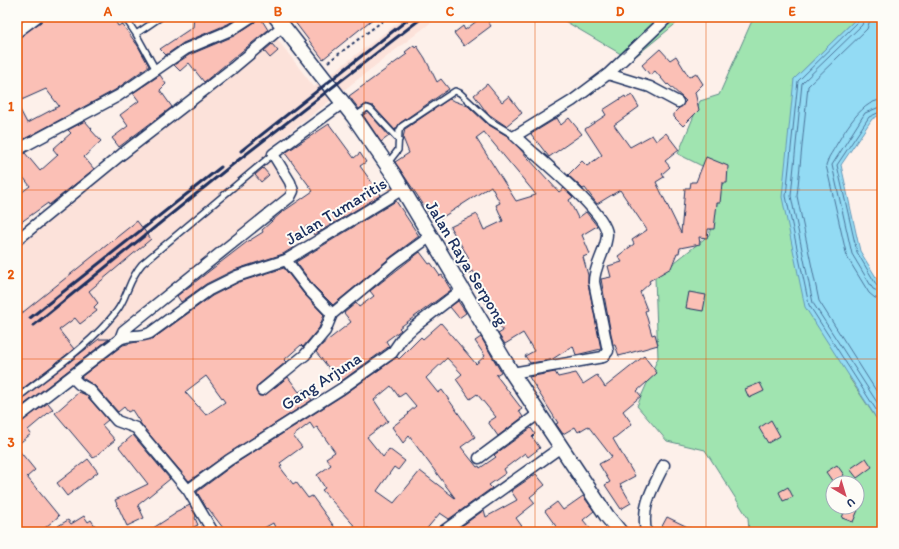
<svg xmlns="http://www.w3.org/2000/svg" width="899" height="549" font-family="Itim,sans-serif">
<rect width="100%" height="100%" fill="#fdf0ea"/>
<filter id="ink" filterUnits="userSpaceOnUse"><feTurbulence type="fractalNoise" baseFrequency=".025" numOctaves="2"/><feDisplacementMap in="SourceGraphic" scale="8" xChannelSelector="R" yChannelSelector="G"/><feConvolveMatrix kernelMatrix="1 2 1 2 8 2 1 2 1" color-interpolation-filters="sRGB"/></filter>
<g filter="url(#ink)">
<path fill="#fce2da" d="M405 17H438L268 149 300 191 17 416V240L274 35 314 87Z"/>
<path fill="#a0e4b0" stroke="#5e8a87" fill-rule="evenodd" d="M558 17H684L631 60Z
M756 17H858L794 79 850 379 882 427V532H749L748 518 705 450 667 441 637 406 658 358 655 278 709 235 724 177 678 154 700 101 719 95 751 23ZM833 483H857V507H833Z"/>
<path fill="#93dbf4" stroke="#6396b8" d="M858 17H882V114L872 119 841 165 860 251 882 287V427L805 307 782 197 794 79Z"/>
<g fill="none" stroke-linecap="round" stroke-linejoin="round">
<path stroke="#4b749a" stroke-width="1" d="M860 17 859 21 798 81 786 196 809 305 882 419
M865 17 862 25 802 83 791 196 813 303 882 410
M871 17 867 29 808 86 797 196 819 301 882 400
M882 100C859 100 840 140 829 157L826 165 847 257 869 293 875 298 882 299
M882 106 865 113 832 165 852 254 873 289 882 293
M882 111 869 117 837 165 857 252 877 286 882 288"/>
</g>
<path fill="#fbc0b6" stroke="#1b2f5e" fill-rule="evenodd" d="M43 17H113L118 26 122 24 138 46 149 66 115 90 17 143V104L27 123 59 106 46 89 17 102V38L41 22Z
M194 17H239L228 24 183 43 166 55 160 49 193 27Z
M257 17H260L268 30 204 82 189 63 180 71 174 65 189 55 234 36 255 22Z
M291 17H375L323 59Z
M482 17H485L491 26 464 46 454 33 463 26 465 30Z
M272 44 278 51 270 58 264 51Z
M414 45 415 48 417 46 425 58 437 82 441 79 449 89 400 123 395 130 373 106 366 104 359 109 349 96 407 54 405 52Z
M660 49 670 60 676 56 689 77 696 73 703 84 695 92 699 110 683 126 674 117V113L686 101 668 84 667 85 655 71 650 75 642 65Z
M160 75 166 84 160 90 172 107 119 147 112 138 128 126 120 115 139 101 133 93Z
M487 84 502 102 509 96 522 113 506 126 487 113 474 95Z
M632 95 639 107 614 125 630 147 652 135 656 141 666 133 679 150 665 161 670 167 662 174 664 177 656 182 681 233 685 188H690L691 182H696L706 157 728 166 727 183H722L720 203H717L714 229H708L707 238 699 237 700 244 680 248 679 253H677L671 268 649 281 650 283 640 292 647 310 645 311 652 335 655 334 658 345 619 356 615 345H613L601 279 611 277 608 266 622 262 618 256 634 244 632 240 647 230 620 190 597 204 585 188 583 189 568 175 582 161 587 166 602 155 585 129 606 115 603 110 625 96 626 98Z
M449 99 468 106 487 124 509 137 559 192 564 188 573 197 569 200 578 218 586 212 597 226 582 235 590 254 583 257 588 275V283L601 349 576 355 573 346 551 360 530 363 525 356 534 351 523 333 505 344 498 334 503 331 481 295 485 293 475 274 473 271 465 275 460 264 469 258 450 227 477 214 484 230 503 221 496 205 500 203 491 186 435 222 395 162 409 153 403 138 405 129ZM484 132 533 191 536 195 516 201 476 138Z
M368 112 389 136 381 142 363 115Z
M557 118 561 125 569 118 582 134 549 157 531 134Z
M85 121 92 129 91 130 101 141 84 157 94 169 49 205 48 203 17 225V196L30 186 17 169V156L25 153 40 171 58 155 53 149 71 133 68 130Z
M329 124 354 158 360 153 366 162 360 166 381 195 314 235 307 226 289 240 294 247 283 254 234 270 206 284 181 302 177 296 247 242 263 232 262 230 281 213 313 191 285 153Z
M263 168 269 175 261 182 255 175Z
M396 201 419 236 391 257 333 305 314 286 296 262Z
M137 221 151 239 89 291 98 303 94 307 97 311 80 324 75 318 59 330 74 349 17 393V317Z
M420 252 429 264 431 263 440 276 442 275 451 290 399 328 401 330 386 341 389 346 387 348 340 382 316 352 323 344 351 322 344 313 356 303 359 307 374 296 370 291Z
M284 268 304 294 324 315 319 328 303 347 301 345 284 360 286 362 258 385 256 391 259 396H263L288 377 299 392 304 389 312 400 226 455 189 481 143 427 132 410 128 412 124 407 118 412 95 386 81 377 123 345 154 338 212 296 239 282ZM206 376 225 402 206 415 185 392Z
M689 292 706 295 703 311 686 308Z
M458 301 466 313 459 318 450 307Z
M441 323 476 364 485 356 475 341 481 337 501 372 496 375 522 409 519 411 523 417 498 436 488 422 496 417 477 394 470 399 456 379 462 374 447 358 426 378 438 393 442 390 475 437 461 447 477 467 479 466 480 468 496 457 494 455 531 428 535 434 532 437 540 448 528 457 525 453 504 469 506 473 489 485 492 488 449 519 440 513 424 532H395L391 528 387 532H372L368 528 363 532H360L322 490 325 488 317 475 331 465 326 458 335 452 317 427 314 429 310 423 293 436 302 447 280 463 282 466 280 467 293 484 296 482 308 498 312 496 338 532H277L273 523 257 532H226L208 508 207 509 197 492 233 465 345 394 397 357 399 359 421 337 423 339ZM391 386 399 397 405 393 416 406 408 413 409 414 392 427 403 443 409 436 455 498 420 471 394 503 377 491 394 467 398 470 405 461 389 449 383 457 367 437 388 421 374 400Z
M99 339H109L17 410V402Z
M644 356 657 373 637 391 641 396 623 411 632 424 613 439 635 476 620 484 631 503 621 509 605 485 610 482 599 464 612 457 588 426 578 432 575 427 563 434 556 424 558 423 529 377 555 372 558 377 576 373 583 384 597 375 605 387Z
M760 383 764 391 749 398 745 389Z
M79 392 86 395 108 420 102 425 115 440 93 458 55 413Z
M48 403 53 409 28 430 31 434 17 445V424Z
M771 420 780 436 768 443 759 428Z
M133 435 170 479 138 505 144 518 127 526 115 500 148 484 119 447Z
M17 448 35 470 27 477 59 516 40 532H17Z
M866 458 872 467 857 478 850 469Z
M88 459 98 472 67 496 57 483Z
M837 465 844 475 833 482 826 472Z
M536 474 545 485 530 497 535 503 516 518 526 532H464L459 528 484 510 486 517 517 500 511 491Z
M788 487 793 497 783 501 779 492Z
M583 496 594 511 583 520 593 532H560L545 511 557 502 563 510Z
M190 505 196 516 195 518 198 525 184 532H147L175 514V512Z
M846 507 858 510 853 522 842 518Z
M84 516 88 522 91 520 97 529 94 532H60L62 531 58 526 68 520 71 524Z
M667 517 698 532H659Z"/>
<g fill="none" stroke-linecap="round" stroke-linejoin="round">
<defs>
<path id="service" d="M120 17 128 22 136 34 161 17
M136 34 156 70
M354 117 367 108 370 109 399 140
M387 164 398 150 399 131 402 126 455 91 460 93 490 121 515 136
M17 398C51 371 89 346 116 312 127 299 128 280 142 264L273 154"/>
<path id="minor" d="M17 32 37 17
M608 74 650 87 678 102
M17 150 118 96 186 49 231 30 251 17
M17 240 122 154 233 68 283 26
M286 260 309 290 332 314
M120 339C130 334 140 338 150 333L209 290 237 276 286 260 403 189
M512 373 603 357 608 351 594 282C594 265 607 250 607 234 606 211 533 154 515 136L572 101 608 74 668 17
M72 377 79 384 90 390 117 421 136 428 188 490 213 532
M262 390 305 355 325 331 332 314 395 262 431 236
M17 418 120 339 123 331 290 197 293 191 290 182 273 154 344 102
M479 458 538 414
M188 490 229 460 341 389 392 353 403 337 414 327 463 289
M442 532 561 447
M646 532C641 505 653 488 664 465"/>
<path id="secondary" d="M276 17 354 117 394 175 512 373 607 516 620 532"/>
</defs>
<use href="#service" stroke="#1b2f5e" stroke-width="8"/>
<use href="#minor" stroke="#1b2f5e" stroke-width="13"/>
<use href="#secondary" stroke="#1b2f5e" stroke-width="17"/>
<path stroke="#1b2f5e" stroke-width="2" stroke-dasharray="3 3" stroke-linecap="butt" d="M328 62 388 17"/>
<use href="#service" stroke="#fdfcf7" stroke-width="5"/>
<use href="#minor" stroke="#fdfcf7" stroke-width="10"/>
<use href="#secondary" stroke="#fdfcf7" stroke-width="14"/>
<path stroke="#1b2f5e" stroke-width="3" d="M241 151 411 17
M30 318 221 167
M34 325 232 165 423 17"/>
</g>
</g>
<path fill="none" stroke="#e8590c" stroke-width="1" stroke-opacity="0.55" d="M193 17V532M364 17V532M535 17V532M706 17V532M17 190H882M17 359H882"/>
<g text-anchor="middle" stroke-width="4" stroke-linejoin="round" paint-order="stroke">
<g font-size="17" fill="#1b2f5e" stroke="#fdfcf7">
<text transform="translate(336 211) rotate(-31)" y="6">Jalan Tumaritis</text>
<text transform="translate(467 263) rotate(59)" y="6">Jalan Raya Serpong</text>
<text transform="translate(321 381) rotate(-33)" y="6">Gang Arjuna</text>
</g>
</g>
<rect width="899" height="549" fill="none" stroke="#fdfcf7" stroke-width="44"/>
<g transform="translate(845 495) rotate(142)"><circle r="19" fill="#fdfcf7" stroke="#a3aaba"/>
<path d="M0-3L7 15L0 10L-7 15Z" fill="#d1495b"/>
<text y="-6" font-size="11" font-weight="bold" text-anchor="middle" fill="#1b2f5e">U</text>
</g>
<rect x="22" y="22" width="855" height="505" fill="none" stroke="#e8590c" stroke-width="1.5"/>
<g font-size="13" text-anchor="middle" font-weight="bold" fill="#e8590c">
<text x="108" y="16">A</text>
<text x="278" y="16">B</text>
<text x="450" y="16">C</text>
<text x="620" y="16">D</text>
<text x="792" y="16">E</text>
<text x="11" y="111">1</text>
<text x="11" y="279">2</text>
<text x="11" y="447">3</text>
</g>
</svg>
